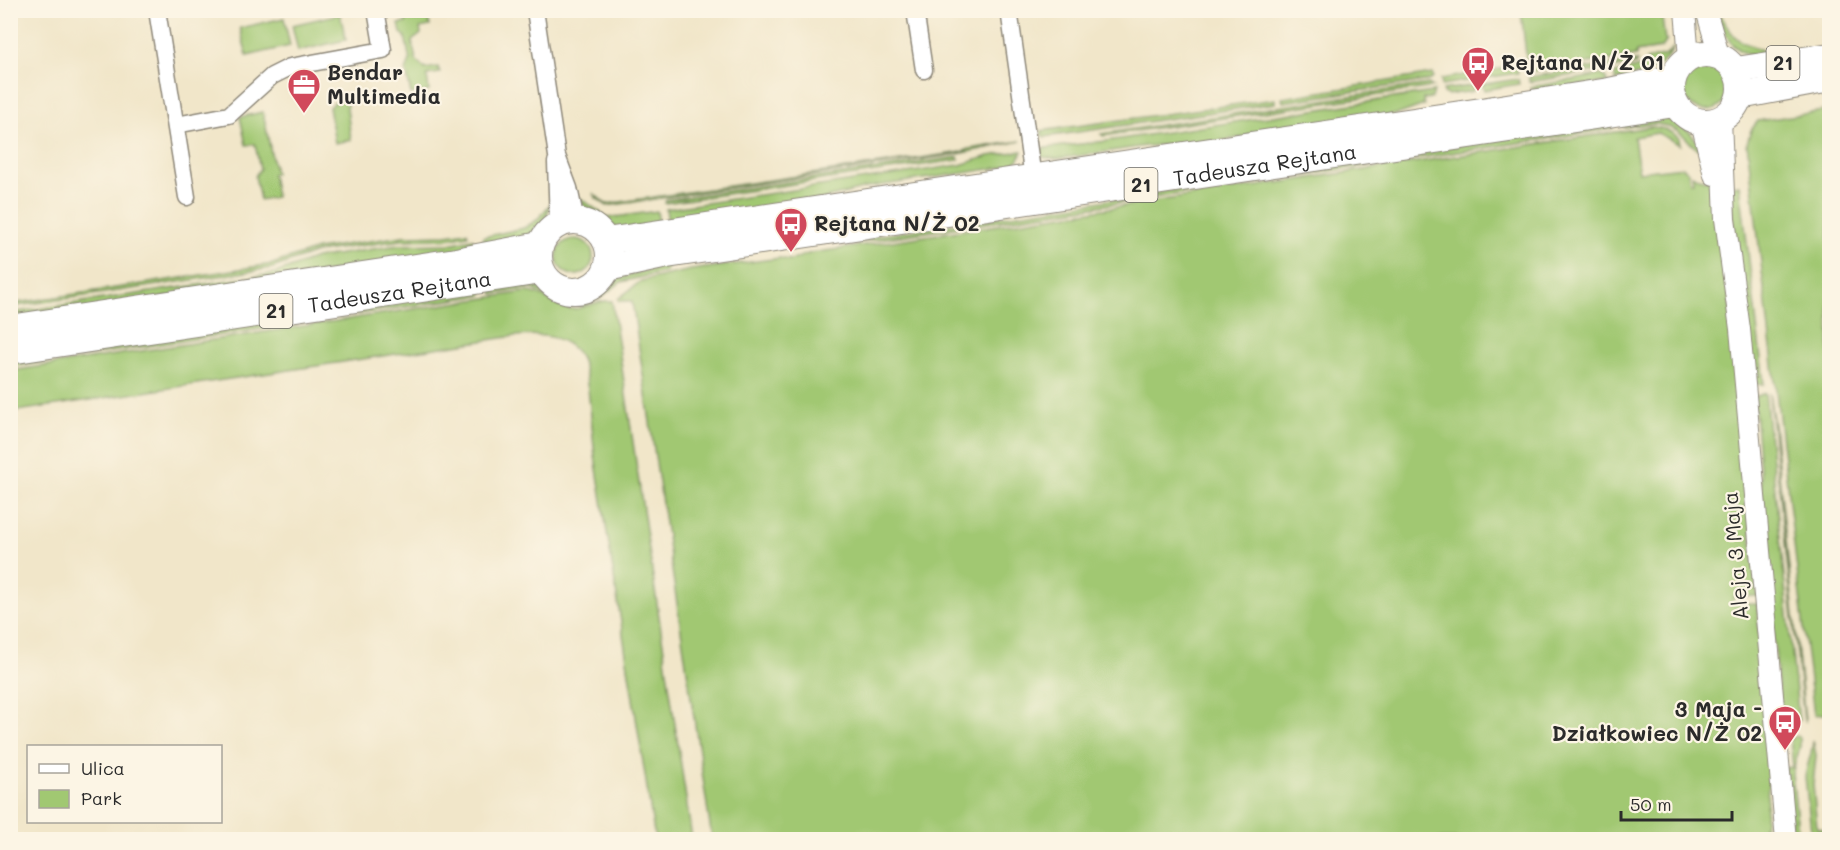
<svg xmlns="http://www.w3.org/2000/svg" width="1840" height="850" font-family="Mali,sans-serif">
<rect width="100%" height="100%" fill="#fcf5e5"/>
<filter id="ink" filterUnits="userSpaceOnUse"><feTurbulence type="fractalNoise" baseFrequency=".0167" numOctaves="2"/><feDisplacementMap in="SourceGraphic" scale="12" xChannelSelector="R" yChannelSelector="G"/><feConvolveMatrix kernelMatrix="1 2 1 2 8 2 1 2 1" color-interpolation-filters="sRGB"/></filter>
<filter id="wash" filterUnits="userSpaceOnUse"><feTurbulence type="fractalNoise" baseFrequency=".008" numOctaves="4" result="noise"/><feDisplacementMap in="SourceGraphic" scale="24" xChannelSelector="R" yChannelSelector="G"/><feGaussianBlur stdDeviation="1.35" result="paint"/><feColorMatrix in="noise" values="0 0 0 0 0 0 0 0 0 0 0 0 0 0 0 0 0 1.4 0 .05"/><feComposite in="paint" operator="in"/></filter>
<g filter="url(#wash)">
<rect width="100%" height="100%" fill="#f1e6c9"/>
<path fill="#a1c872" stroke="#667a4e" stroke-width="1.5" d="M404 11 417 19 428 17 430 26 420 28 421 34 412 41 416 60 425 69 438 67 440 73 427 75 429 91 411 94 406 70 410 61 405 36 401 33 399 24 406 23Z
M1521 11H1661L1665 40H1667L1662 48 1636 52V56L1528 72Z
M340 14 346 40 298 51 292 25Z
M1718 16 1722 17C1735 40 1737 41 1762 50L1764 58C1735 55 1727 42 1718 16Z
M284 18 290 46 247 56 240 28Z
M1674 47C1662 72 1640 74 1615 81V74L1643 66 1646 64V60L1666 55Z
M1637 61 1635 65 1529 82V77Z
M1682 86a24 24 0 1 1 48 0a24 24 0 1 1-48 0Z
M1516 66 1518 73 1442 85 1441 79Z
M1432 74 1434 77 1431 80 1283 102 1282 98Z
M1601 75 1606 78 1607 82 1535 91 1530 87Z
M1518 79 1519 84 1484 90 1482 85 1473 87V91L1447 95 1443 93V90Z
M1428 84 1433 87 1103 136 1101 134Z
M1434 92 1432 98 1423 99 1424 105 1399 114 1211 142 1146 146 1056 159 1043 157 1037 149 1107 141Z
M339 99 346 100 351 140 335 143 329 107Z
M1275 99V103L1045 137 1042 135 1041 131Z
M1829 110 1830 713 1814 715 1747 143 1751 130 1758 121Z
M263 112 275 173 272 174 276 197 260 200 255 176 260 169 255 144 246 145 240 117Z
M1665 117 1690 132 1702 150C1692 148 1691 142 1684 136 1663 120 1649 123 1624 127L1621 120Z
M1612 122 1613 127 1611 129 853 243 850 240Z
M1649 127C1662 127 1669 130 1679 138L1680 145 1658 133 1634 137 1639 172 1683 167 1688 172 1690 182H1693L1692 175C1698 179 1705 178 1710 182L1718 215 1728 286 1757 596 1733 597 1734 604H1757L1770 768 1763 839H712L632 301H619L618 299 641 281 691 270 780 258C796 263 795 257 808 254 816 252 824 251 832 250Z
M1021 141 958 154 607 206 596 198 593 193 606 204 962 152 969 149Z
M1022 151 1019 159 1010 166 870 187 815 201 668 224 666 209 960 165 989 156Z
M958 157 959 160 665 203 666 200Z
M1740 185 1764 384H1752L1730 197 1733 186Z
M579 197 608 218 657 211 659 225C646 226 632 229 620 228 607 227 582 209 579 197Z
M551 203C542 239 515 240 485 247L483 237 524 228 537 220Z
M467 232 468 235 447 239 401 240 317 252 273 268 11 307V304L273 264 317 249 403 236 446 235Z
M557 257a18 18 0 1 1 36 0a18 18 0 1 1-36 0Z
M473 239 475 249 11 321V313L276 273 316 258 399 245 449 244Z
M666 265 667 270 665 272 621 282 600 298 584 305 559 303 531 288 493 294 491 287 524 283 538 287 562 301 581 302 600 294 619 278Z
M482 288V295L11 367 10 359Z
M525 292C541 291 552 306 570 309 585 310 597 299 612 301L692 839H655C634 712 615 584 595 456 592 435 589 372 580 357 566 334 538 334 515 336L11 412V371Z
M1765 393 1799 721H1781L1754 397Z
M1769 393 1774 426 1805 721 1804 720Z
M1798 736 1800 738V747L1792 774 1799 839H1793L1785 768 1793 767 1790 738Z
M1813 741 1816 755 1813 785 1817 828 1829 830V839H1812L1805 777C1807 764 1812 754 1813 741Z"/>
</g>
<g filter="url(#ink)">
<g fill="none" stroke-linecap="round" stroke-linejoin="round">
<defs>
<path id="minor" d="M157 10 187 197
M535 10 557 156 569 188 576 221
M915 10 924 70
M1009 10 1033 178
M176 125 229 115 272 76 290 67 383 50 376 10
M556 162 558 225"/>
<path id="tertiary" d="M1685 10 1689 58
M1706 10 1719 55
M1721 119 1725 219 1740 329 1786 840
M1701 122 1714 175"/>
<g id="primary">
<circle cx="1706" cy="88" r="34"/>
<path d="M1736 70 1830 56"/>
<path d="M1740 96 1830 79"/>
<circle cx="574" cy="256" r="35"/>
<path d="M606 241 1481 111 1609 91 1673 78"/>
<path id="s1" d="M607 268 667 255 1675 104"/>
<path d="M10 328 456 261 540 245"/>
<path id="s2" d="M10 351 541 271"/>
</g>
</defs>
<use href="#minor" stroke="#8e887a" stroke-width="19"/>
<use href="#tertiary" stroke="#8e887a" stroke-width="22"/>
<use href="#primary" stroke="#8e887a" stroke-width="28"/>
<use href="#minor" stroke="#fff" stroke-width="16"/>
<use href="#tertiary" stroke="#fff" stroke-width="20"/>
<use href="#primary" stroke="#fff" stroke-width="26"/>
</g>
</g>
<defs>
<symbol id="bus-pin" viewBox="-11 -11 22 30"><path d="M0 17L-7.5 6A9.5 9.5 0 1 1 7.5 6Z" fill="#d1495b" stroke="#fcf5e5"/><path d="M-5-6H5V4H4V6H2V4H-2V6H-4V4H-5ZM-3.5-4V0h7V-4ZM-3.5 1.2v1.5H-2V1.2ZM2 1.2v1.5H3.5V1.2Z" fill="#fff"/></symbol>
<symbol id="office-pin" viewBox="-11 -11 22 30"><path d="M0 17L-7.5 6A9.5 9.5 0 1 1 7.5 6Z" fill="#d1495b" stroke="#fcf5e5"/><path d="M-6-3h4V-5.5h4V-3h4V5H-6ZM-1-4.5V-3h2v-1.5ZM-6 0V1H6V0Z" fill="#fff"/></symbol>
</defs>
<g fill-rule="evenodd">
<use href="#bus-pin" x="1459" y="44" width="38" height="52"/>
<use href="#office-pin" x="285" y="66" width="38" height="52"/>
<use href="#bus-pin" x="772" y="205" width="38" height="52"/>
<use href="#bus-pin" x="1766" y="703" width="38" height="52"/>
</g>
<g text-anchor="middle" stroke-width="4.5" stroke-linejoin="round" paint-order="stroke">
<g fill="#fcf5e5" stroke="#6a6863" stroke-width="1.5">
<rect x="1766.5" y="46" width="33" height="34" rx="4.5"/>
<rect x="1124.5" y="168" width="33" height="34" rx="4.5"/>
<rect x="259.5" y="294" width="33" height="34" rx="4.5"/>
</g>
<g font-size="20" font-weight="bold" fill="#2b2b2b">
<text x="1783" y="70">21</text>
<text x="1141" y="192">21</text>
<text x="276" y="318">21</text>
</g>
<g font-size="21" font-weight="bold" fill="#2b2b2b" stroke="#fcf5e5" text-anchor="start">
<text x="1501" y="70">Rejtana N/Ż 01</text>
<text x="327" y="80">Bendar<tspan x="327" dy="24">Multimedia</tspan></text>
<text x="814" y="231">Rejtana N/Ż 02</text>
<text x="1762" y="717" text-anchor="end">3 Maja -<tspan x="1762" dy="24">Działkowiec N/Ż 02</tspan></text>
</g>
<g font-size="21" fill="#2b2b2b" stroke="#fcf5e5">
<text dy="7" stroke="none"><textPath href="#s1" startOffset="666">Tadeusza Rejtana</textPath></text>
<text dy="7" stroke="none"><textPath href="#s2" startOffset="394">Tadeusza Rejtana</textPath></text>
<text transform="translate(1736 556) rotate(-95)" y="7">Aleja 3 Maja</text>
</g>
</g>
<rect width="1840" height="850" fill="none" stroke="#fcf5e5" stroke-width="36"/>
<rect x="27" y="745" width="195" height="78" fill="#fcf5e5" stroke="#a8a49b" stroke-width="1.5"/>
<rect x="39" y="764" width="30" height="9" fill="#ffffff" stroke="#a8a49b" stroke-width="1.5"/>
<text x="81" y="775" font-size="18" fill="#2b2b2b">Ulica</text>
<rect x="39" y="790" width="30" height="18" fill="#a1c872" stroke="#a8a49b" stroke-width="1.5"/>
<text x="81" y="805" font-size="18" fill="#2b2b2b">Park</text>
<path d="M1621 811v9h111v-9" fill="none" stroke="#2b2b2b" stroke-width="3"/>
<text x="1630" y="811" font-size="18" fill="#2b2b2b" stroke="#fcf5e5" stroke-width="4.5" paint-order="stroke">50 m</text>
</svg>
